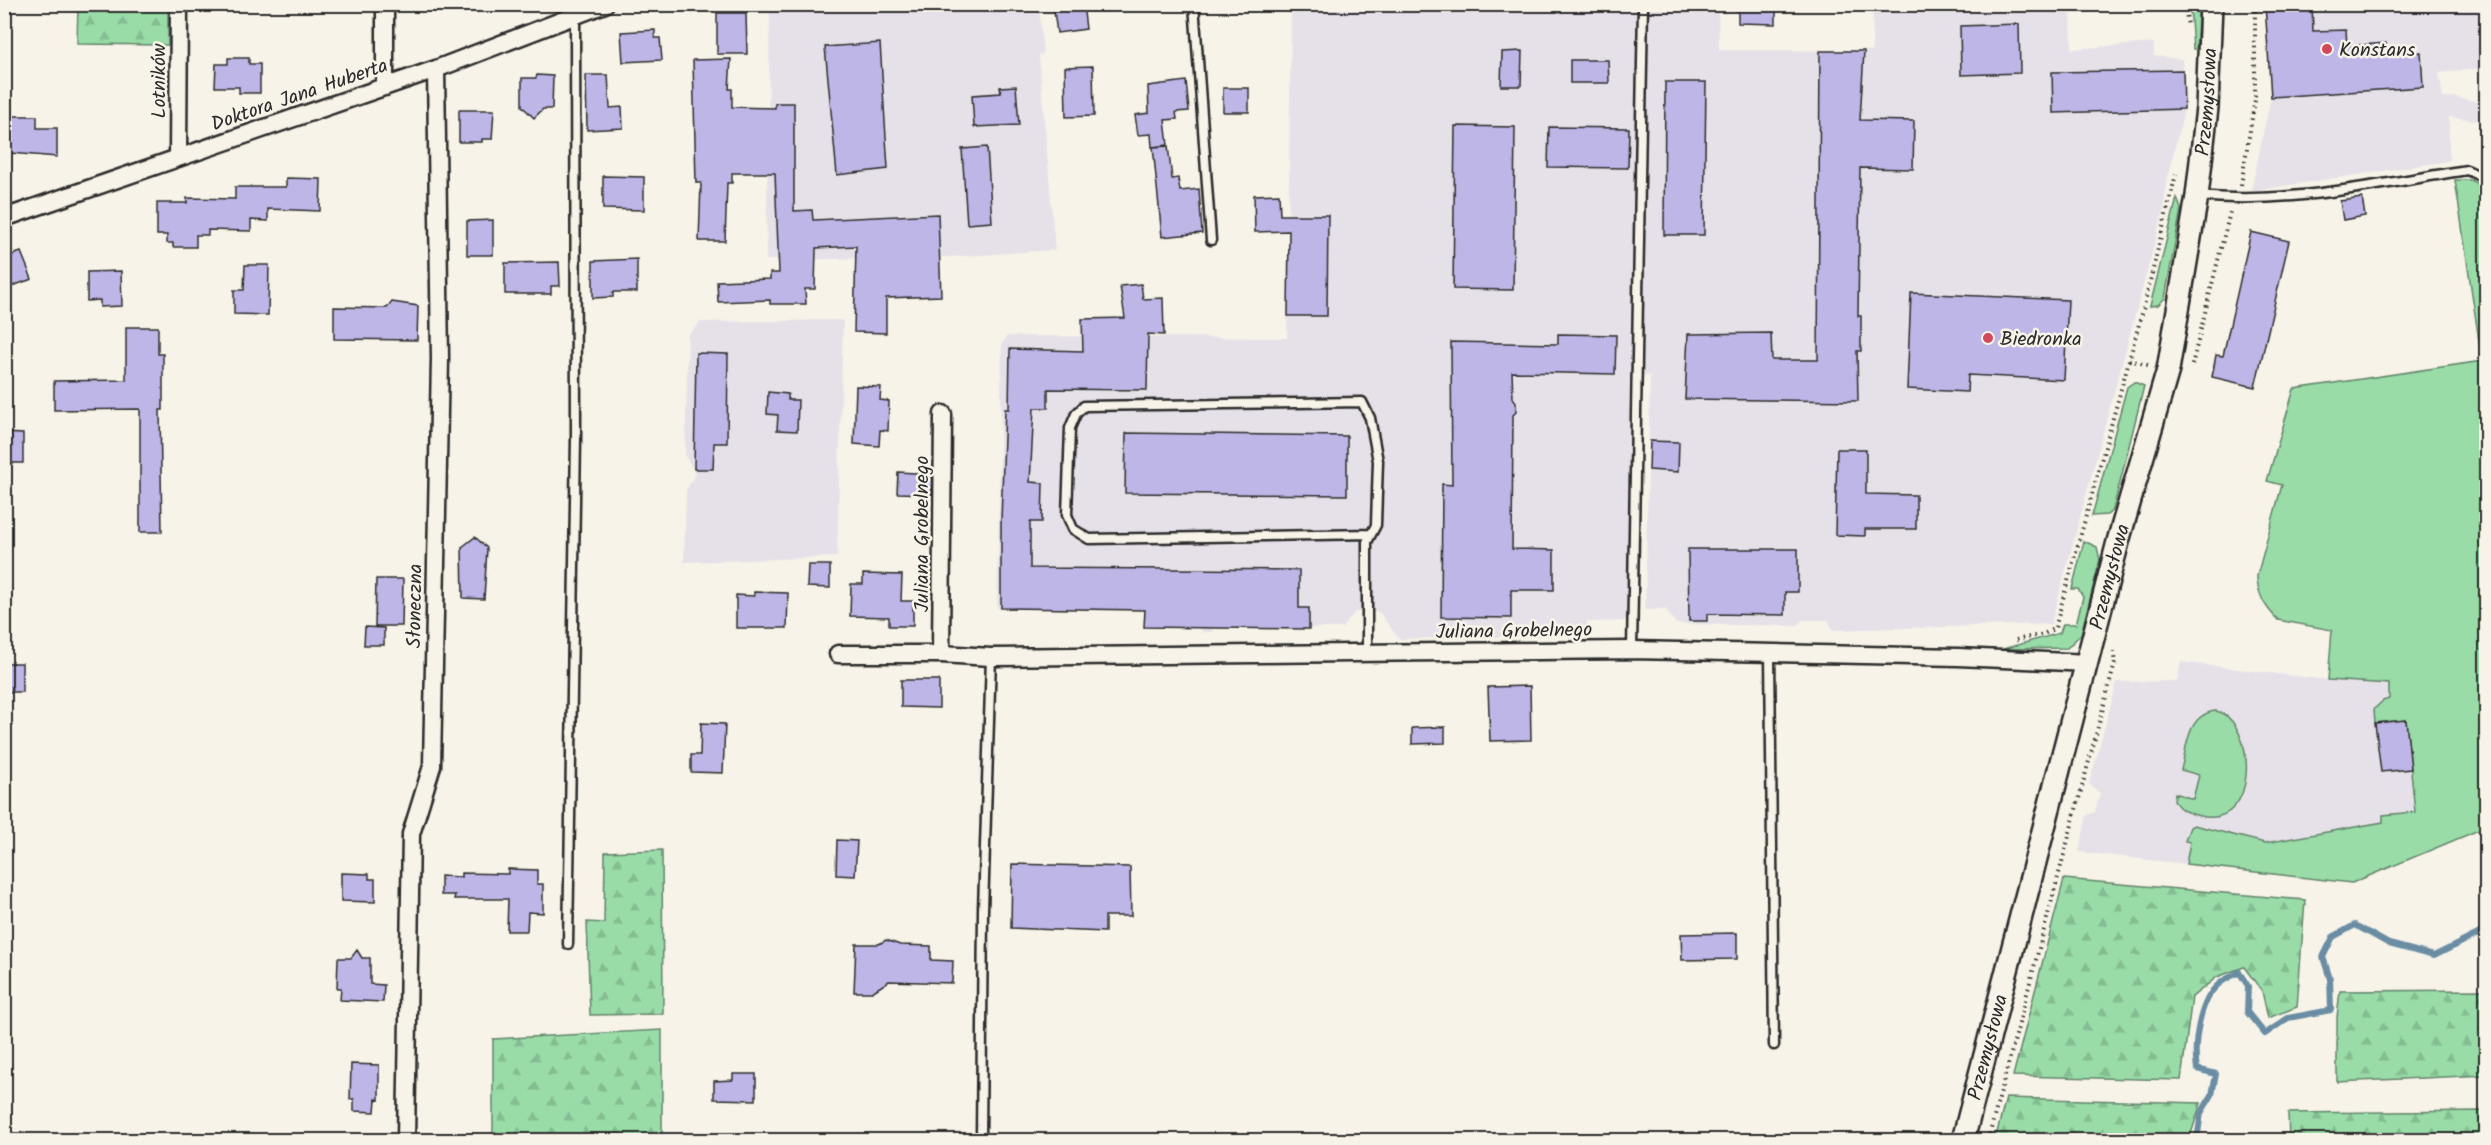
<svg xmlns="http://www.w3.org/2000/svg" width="2491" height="1145" font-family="Kalam,sans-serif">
<defs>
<pattern id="forest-firs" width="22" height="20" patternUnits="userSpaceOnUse" patternTransform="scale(1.5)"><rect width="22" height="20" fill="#99dca8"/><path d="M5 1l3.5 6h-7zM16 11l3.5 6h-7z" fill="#84bd91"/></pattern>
</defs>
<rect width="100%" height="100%" fill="#f7f3e8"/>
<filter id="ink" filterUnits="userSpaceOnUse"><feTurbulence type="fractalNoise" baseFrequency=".0167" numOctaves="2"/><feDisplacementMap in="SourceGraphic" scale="12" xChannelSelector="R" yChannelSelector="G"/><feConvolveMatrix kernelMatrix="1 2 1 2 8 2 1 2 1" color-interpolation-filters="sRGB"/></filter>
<g filter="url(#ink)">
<path fill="#e6e1e8" d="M770 5H1039L1043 54 1039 55 1055 250 950 257 766 260Z
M1291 5H1718L1719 50 1864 51H1872L1873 5H2071L2072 49 2154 43V56L2182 59 2184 111 2166 183 2164 209 2051 624 1833 630 1828 620H1802L1797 626 1676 624 1665 609 1645 610 1650 376 1630 377 1626 621 1587 622 1586 635 1399 639 1379 612H1355L1342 628H1214L1213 632H1202L1201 628 1144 627V610L997 608 1002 344 1007 336 1287 338Z
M2265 5H2486V68L2439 73 2443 98 2456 97 2486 104V121L2449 117V161L2251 191 2271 97Z
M843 320 837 557 684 562 686 490 696 474 685 456 688 335 700 322Z
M2181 662 2328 680 2486 690V827L2352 883 2079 852 2087 815 2095 812 2100 793 2089 784 2117 682 2177 681Z"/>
<path fill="#99dca8" stroke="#62846a" stroke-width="1.5" d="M2190 5H2199L2196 49H2193Z
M2455 180H2471L2486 190V827L2352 883 2186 864 2190 842 2185 841 2190 827 2194 825 2265 843 2383 822V815L2415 812 2406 720 2375 723 2374 709 2383 701 2389 699V684L2328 680 2332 630 2278 620C2265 607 2257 594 2257 576L2282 485 2267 481 2294 389 2482 361Z
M2177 198 2181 209 2165 298 2158 305 2150 306Z
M2134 382 2144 386 2113 510 2107 515 2092 516 2127 387Z
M2084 541 2097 547 2100 560 2081 634 2067 648 2003 649 2060 633 2063 624H2076L2083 597 2078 589H2072Z
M2216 711C2257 721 2261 830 2200 816 2189 813 2179 811 2174 800L2175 793 2193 799 2199 775 2181 770C2187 747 2187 714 2216 711Z"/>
<path fill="url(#forest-firs)" stroke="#62846a" stroke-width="1.5" d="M78 5H168V45L77 44Z
M662 850 663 1014 590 1015 587 922 604 923 605 852Z
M2064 879 2305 900 2297 1007 2268 1018 2262 991 2244 967 2217 977 2192 997 2181 1080 2013 1076Z
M2486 990V1075L2337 1082V1017L2340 991Z
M662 1030V1140H493V1039Z
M2006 1098 2201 1103 2189 1140H1995Z
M2486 1111V1140H2289L2288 1113Z"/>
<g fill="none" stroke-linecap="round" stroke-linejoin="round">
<path stroke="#6b8da4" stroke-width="6" d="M2197 1140 2201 1113 2212 1095 2216 1074 2197 1069C2193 1045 2199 1000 2219 984 2224 979 2233 976 2239 972L2248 986 2247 1012 2265 1034 2288 1018 2331 1010 2330 979 2323 957 2333 937 2355 925 2389 944 2434 956 2486 930"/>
</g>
<path fill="#beb6e7" stroke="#2b2b2b" stroke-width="1.5" d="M1053 4H1083L1086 29 1057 33Z
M1738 4H1776V24L1738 23Z
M2265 4H2312L2313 31 2346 30 2347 46 2386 43 2387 55 2421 52 2423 87 2271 97Z
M717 13H746L747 54H717Z
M2019 24 2020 73 1961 75 1960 26Z
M655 30V38H660L662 60 623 62 621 32Z
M880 43 888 169 837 175 825 47Z
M1522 51 1521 86H1501L1502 52Z
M1820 51H1864L1860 120 1914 121 1913 169 1860 168 1858 316H1861V351H1857L1858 401 1685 399 1688 334 1771 333 1772 360H1818Z
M228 58H249V64H260V93H239V87H215L216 64H228Z
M731 59 729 89H732V107L775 108V103H794V211L812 210 813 220 938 214 941 296 886 298V333L854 332 856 246 816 248 815 289H805L806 304H770V300L718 302 717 281 770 279V273H779L775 173H732V183H727L725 241H699L701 183H696L693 60Z
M1570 60H1608L1609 83H1570Z
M1093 66 1094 116 1066 117 1065 67Z
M2183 70 2184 109 2053 113 2052 72Z
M537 75 553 76 552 109H543L534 118 522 106V78H536Z
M586 75H608L610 108 622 107 623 128 587 130Z
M1186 81 1189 111 1176 112 1177 119 1165 120 1168 145 1152 147 1151 134 1138 135 1135 115 1149 113 1148 86Z
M1665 82H1706L1704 235H1664Z
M1016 86 1019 125 974 127 972 95 1001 93 1000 87Z
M1223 88H1249V112H1223Z
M459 110H494L492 139H482V142H459Z
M11 116H37V128H57V157L10 153Z
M1455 126 1515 127 1513 290 1453 289Z
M1549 127 1629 128 1628 168 1548 167Z
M1168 146 1172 179 1178 178 1180 191 1199 189 1202 233 1162 237 1153 147Z
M987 147 992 222 967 224 962 149Z
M603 176 644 177V210L603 209Z
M286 178 321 179 320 211 268 209V221L251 220V231L208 230V235H196V247H173V243H167V235H157V203H187V198L235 199V187H286Z
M1279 194 1280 215H1328L1327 316H1288L1289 231 1255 232 1254 195Z
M2362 198 2365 216 2343 220 2340 201Z
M493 220V255H467V221Z
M2251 232 2289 241 2255 387 2212 377 2216 355 2223 356Z
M21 252 32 279 4 289V258Z
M637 259V292H613V297L593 298V261Z
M559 262 560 286H551V294H505V263Z
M245 265H269L268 315 234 314V290H244Z
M121 271 122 306 100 307V300L87 301V272Z
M1141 284 1143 299 1163 298 1164 335 1148 334 1147 390 1048 389V408H1034L1030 482 1043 483 1042 522H1030V568L1299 570V608H1309V629L1144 627 1145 610 1001 608V521L1005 409H1009L1010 349 1083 351 1082 319 1125 318 1120 286Z
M1911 293 2068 300 2064 380 1968 375 1967 392 1907 389Z
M392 302 418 306 417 340 334 339V307L387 308Z
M126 327H158V354H163V410H160L162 532H140V409L54 410V381L126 380Z
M1558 334 1616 335 1615 374 1512 372 1513 398 1516 402V412L1513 415 1512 549 1554 550V590H1511V618L1441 617 1442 484 1452 485 1451 342 1558 344Z
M696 353 728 354 727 443H714L713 469H694Z
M856 386 881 387 880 400 889 401 888 431 880 430 879 446 854 444Z
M768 392 788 394V400H798L797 431 777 430 778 415 767 414Z
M4 433 23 434V463H4Z
M1126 433 1347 436V495L1125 493Z
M1650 441 1679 442 1678 472 1649 470Z
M1837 449H1866V494L1916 495V529H1865V536L1835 535Z
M898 472 932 474V494L897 493Z
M475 537 487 548 484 599 463 598 462 547Z
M1688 549H1798V592H1785V615L1707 614V621H1689Z
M808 565H830V588L807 587Z
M863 574 902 575 901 601H913V626H889V617L850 616 851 584H863Z
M376 579H403L402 626H375Z
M754 592 788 593 787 628H736V595L754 596Z
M365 627 384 628V645H364Z
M6 663H22V692H4Z
M901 680H939V708L901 707Z
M1530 686 1531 740 1490 741 1488 687Z
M2406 720 2411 769 2381 772 2375 723Z
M701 723 725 724 723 773 691 772V755H700Z
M1445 727V743L1412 744V728Z
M837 840 857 841 855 876 836 875Z
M1012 864 1130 867 1131 916H1105V932L1011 928Z
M508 869 537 870V884H543V913L528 912 527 931H507L508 899H454L455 895H441V876L461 877V873L508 874Z
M341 873 369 874V879H375V902L341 901Z
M1737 933V959L1682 960 1681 934Z
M886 940 900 945 931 946V960L953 961 952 983 889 981 872 992H854L856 944H879Z
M357 950 362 958H370V984L384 985 383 1002 340 1000 341 988H337L338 958H351Z
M351 1064 379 1065V1100L376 1099 375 1112 354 1111V1099H350Z
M733 1074H756V1100L714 1099V1081L733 1080Z"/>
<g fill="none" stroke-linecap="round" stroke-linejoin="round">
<defs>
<path id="service" d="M1194 4 1211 240
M2197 196C2288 205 2378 184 2467 170L2486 179
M1632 650 1643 4
M1367 652V542L1376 525 1378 461 1370 418 1362 402 1084 406 1076 414 1070 428 1067 515 1073 529 1089 539 1371 534
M1770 653 1774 1045
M568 944 576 438 575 16
M981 1140 983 910 991 657"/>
<path id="minor" d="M385 87V4
M178 158 179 4
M4 218 436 69 605 4
M838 654H941L991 657 1632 650 1958 657 2088 663
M941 654 943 414
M406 1140 411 834 432 766 440 359 436 69"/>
<g id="tertiary">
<path id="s1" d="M1963 1140 2119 538 2168 370 2197 196 2207 108 2211 4"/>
</g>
</defs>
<use href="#service" stroke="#2b2b2b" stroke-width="13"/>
<use href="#minor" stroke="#2b2b2b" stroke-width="21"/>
<use href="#tertiary" stroke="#2b2b2b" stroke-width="26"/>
<path stroke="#2b2b2b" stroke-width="4" stroke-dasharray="1.5 4.5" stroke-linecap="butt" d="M2185 4 2188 27
M2241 185 2255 100V4
M2129 360 2148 365
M2192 365 2230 212
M2016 640 2044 634 2055 628 2144 306 2176 174
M1988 1140 2115 663 2113 648"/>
<use href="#service" stroke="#f7f3e8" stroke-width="8"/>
<use href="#minor" stroke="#f7f3e8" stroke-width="16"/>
<use href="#tertiary" stroke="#f7f3e8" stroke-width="21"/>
</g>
</g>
<g fill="#d1495b" stroke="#f7f3e8" stroke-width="2">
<circle cx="2327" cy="49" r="6"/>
<circle cx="1988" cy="338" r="6"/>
</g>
<g text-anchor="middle" stroke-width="5" stroke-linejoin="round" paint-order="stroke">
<g font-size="20" fill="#2b2b2b" stroke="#f7f3e8" text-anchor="start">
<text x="2339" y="56">Konstans</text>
<text x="2000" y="345">Biedronka</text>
</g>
<g font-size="20" fill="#2b2b2b" stroke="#f7f3e8">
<text transform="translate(158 81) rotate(-90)" y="7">Lotników</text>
<text transform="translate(299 94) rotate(-19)" y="7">Doktora Jana Huberta</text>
<text dy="7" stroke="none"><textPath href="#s1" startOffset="1068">Przemysłowa</textPath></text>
<text transform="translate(921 534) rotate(-90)" y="7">Juliana Grobelnego</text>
<text dy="7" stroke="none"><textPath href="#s1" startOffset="582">Przemysłowa</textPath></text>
<text transform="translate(414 606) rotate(-89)" y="7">Słoneczna</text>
<text transform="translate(1514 630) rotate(-1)" y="7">Juliana Grobelnego</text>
<text dy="7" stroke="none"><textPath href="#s1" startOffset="96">Przemysłowa</textPath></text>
</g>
</g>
<rect width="2491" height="1145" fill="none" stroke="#f7f3e8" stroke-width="24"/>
<rect x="12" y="12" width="2467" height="1121" fill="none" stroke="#2b2b2b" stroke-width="2" filter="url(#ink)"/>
</svg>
